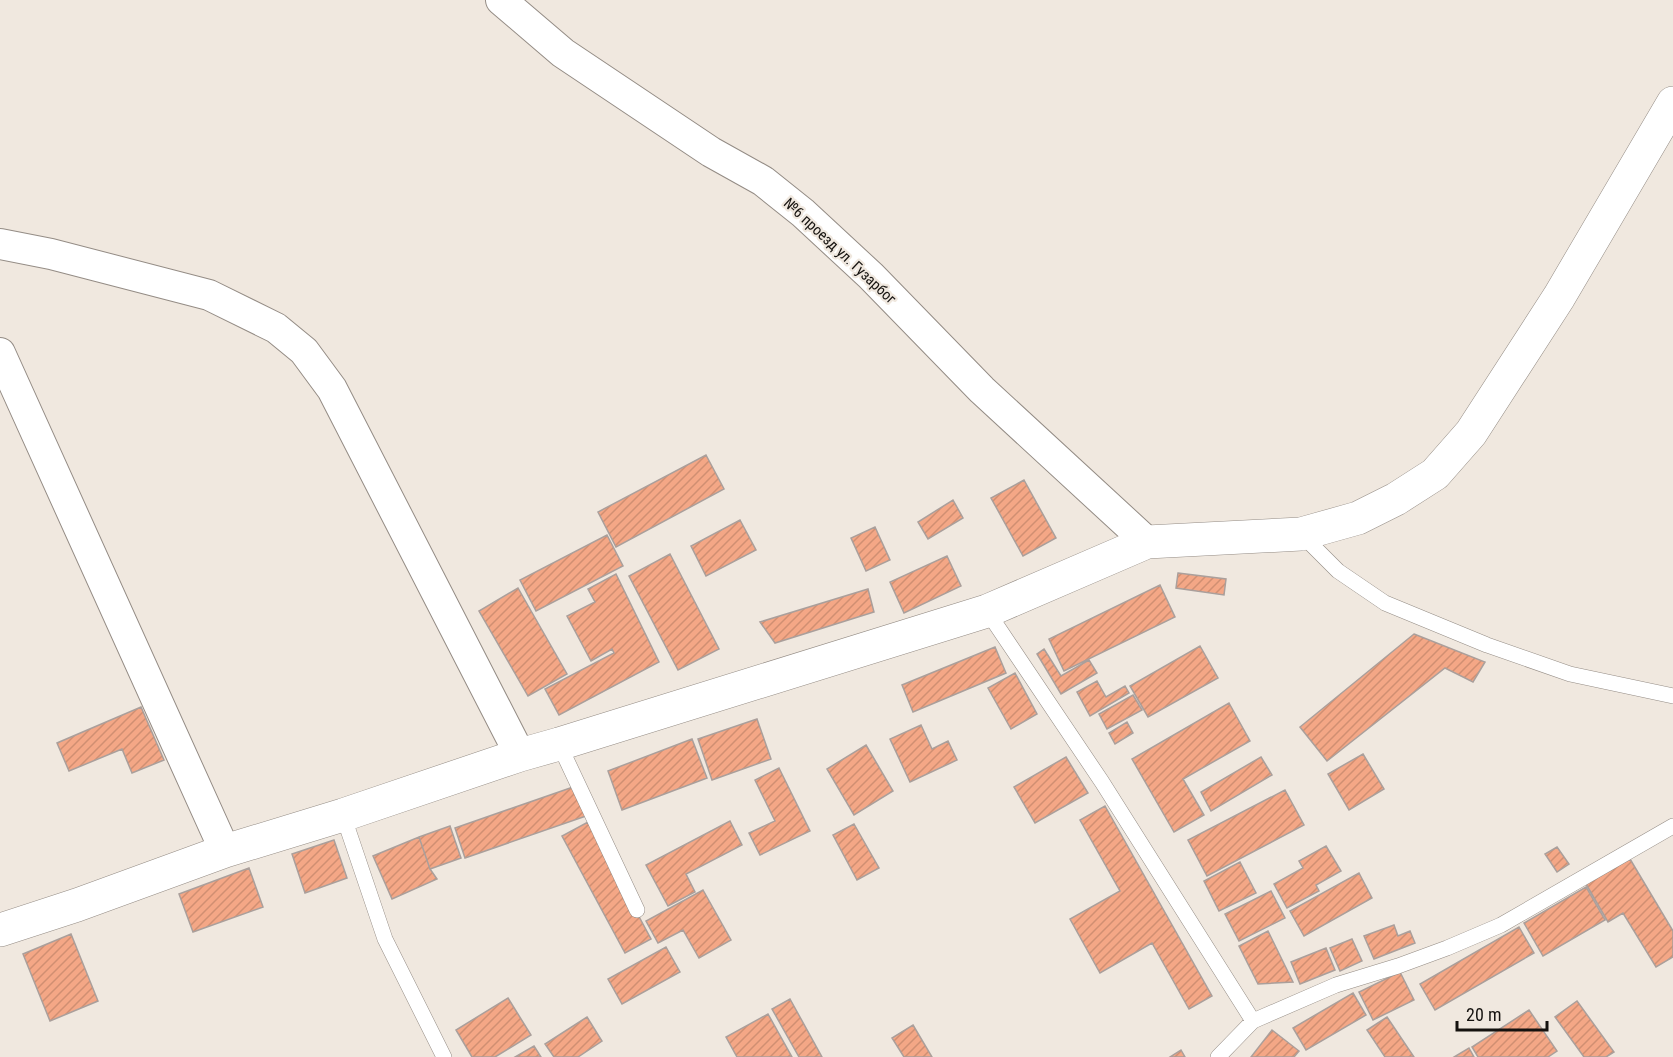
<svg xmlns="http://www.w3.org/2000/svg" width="1673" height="1057" font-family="'Roboto Condensed',sans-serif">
<defs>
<pattern id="building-hatch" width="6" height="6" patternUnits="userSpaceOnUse" patternTransform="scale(1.5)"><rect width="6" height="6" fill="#f4a786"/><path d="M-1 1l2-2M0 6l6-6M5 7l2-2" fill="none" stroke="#d08f72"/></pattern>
</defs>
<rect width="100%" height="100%" fill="#f0e8df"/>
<path fill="url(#building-hatch)" stroke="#aa9f9b" stroke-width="1.5" d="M706 455 724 489 616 547 598 512Z
M1024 480 1056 538 1023 556 991 498Z
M953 500 963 518 928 539 918 522Z
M740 520 756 550 706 576 691 546Z
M875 527 890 560 866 571 851 538Z
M607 535 623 566 536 611 520 580Z
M670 554 719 649 678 670 629 576Z
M947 556 961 586 904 613 890 582Z
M1178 573 1226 579 1224 595 1176 588Z
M616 574 659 662 559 715 545 689 614 653 612 649 591 661 567 616 595 602 588 589Z
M1160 585 1175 617 1064 671 1049 639Z
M518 588 567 674 528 696 479 611Z
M868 589 874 612 775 643 760 622Z
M1414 634 1485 662 1473 682 1445 668 1327 761 1300 727Z
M1200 646 1218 678 1148 717 1130 686Z
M995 647 1006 673 913 712 902 685Z
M1044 649 1061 676 1089 660 1097 673 1061 694 1037 654Z
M1015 673 1037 714 1011 729 988 688Z
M1097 681 1106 697 1125 686 1129 693 1090 716 1077 692Z
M1133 695 1142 710 1107 729 1099 714Z
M1229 703 1250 741 1183 779 1204 815 1174 832 1132 759Z
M141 707 164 760 132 773 122 749 69 771 57 743Z
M757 719 771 759 712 780 698 739Z
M1127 722 1133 733 1115 744 1109 733Z
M921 725 932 749 948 741 957 760 910 782 890 739Z
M692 739 707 778 622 810 608 771Z
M866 745 893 791 854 815 827 769Z
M1363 754 1384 789 1349 810 1328 774Z
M1066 757 1088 793 1035 823 1014 787Z
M1261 757 1272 775 1211 811 1201 792Z
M779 768 810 831 760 855 749 833 775 821 755 780Z
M576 786 586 816 465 858 455 828Z
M1285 790 1304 825 1207 876 1188 840Z
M1105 806 1212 996 1189 1009 1152 943 1100 973 1070 919 1120 891 1080 820Z
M730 821 742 845 686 874 695 892 668 906 646 865Z
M588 822 651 939 625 953 562 836Z
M854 824 879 868 857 880 833 835Z
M450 826 461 858 430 869 419 837Z
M419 837 430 869 437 879 392 899 373 856Z
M334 840 347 878 305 893 292 854Z
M1326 846 1341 871 1316 885 1319 891 1287 908 1274 884 1303 868 1299 861Z
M1557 847 1569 864 1557 872 1545 854Z
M1630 859 1673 931V957L1656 967 1623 913 1608 922 1586 884Z
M1240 862 1256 893 1219 911 1204 881Z
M249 868 263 907 193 932 179 894Z
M1359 873 1372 898 1304 936 1290 911Z
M1586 887 1605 920 1543 956 1524 923Z
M703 890 731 940 699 958 683 930 658 943 646 921Z
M1271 891 1285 918 1239 941 1225 914Z
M1394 925 1398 936 1410 931 1415 943 1374 959 1364 936Z
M1519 927 1534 953 1435 1010 1420 984Z
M1268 931 1293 982 1258 984 1239 946Z
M71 934 98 1001 50 1021 23 954Z
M1352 939 1362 961 1340 971 1330 948Z
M666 947 680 972 622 1004 608 979Z
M1326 948 1335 970 1300 984 1291 962Z
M1400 972 1414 1000 1373 1020 1359 992Z
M1353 993 1366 1015 1306 1050 1293 1028Z
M508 998 531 1035 495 1057H472L456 1030Z
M790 999 822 1057H799L772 1009Z
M1577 1001 1614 1052 1606 1057H1584L1555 1017Z
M1529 1010 1557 1051 1548 1057H1478L1472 1047Z
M768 1014 792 1057H737L726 1037Z
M587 1017 602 1041 578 1057H554L545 1044Z
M1387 1017 1414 1057H1385L1367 1030Z
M913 1025 932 1057H904L892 1038Z
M1272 1030 1299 1051 1294 1057H1251Z
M534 1046 541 1057H515Z
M1469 1048 1474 1057H1454Z
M1181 1050 1185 1057H1170Z"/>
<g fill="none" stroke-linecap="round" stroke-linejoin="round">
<defs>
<path id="service" d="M1301 534 1338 571 1385 603 1487 645 1570 674 1673 696
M987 611 1102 782 1253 1021
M559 744 637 910
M343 815 385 939 444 1057
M1218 1057 1253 1021 1336 985 1398 966 1447 948 1501 925 1673 826"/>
<path id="minor" d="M501 0 563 53 711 152 763 181 803 213 871 276 982 390 1147 542
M0 244 51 254 209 295 276 328 304 351 332 389 520 755
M0 353 225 851"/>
<path id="secondary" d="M0 930 77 905 225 851 343 815 520 755 559 744 987 611 1147 542 1301 534 1358 518 1396 499 1435 474 1471 433 1559 297 1673 103"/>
</defs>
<use href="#service" stroke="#948c85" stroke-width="16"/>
<use href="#minor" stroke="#948c85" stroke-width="32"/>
<use href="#secondary" stroke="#948c85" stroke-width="34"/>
<use href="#service" stroke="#fff" stroke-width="15"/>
<use href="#minor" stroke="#fff" stroke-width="30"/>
<use href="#secondary" stroke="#fff" stroke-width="33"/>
</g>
<g text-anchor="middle" stroke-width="4.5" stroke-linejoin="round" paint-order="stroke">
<g font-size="15" fill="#15120f" stroke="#f0e8df">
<text transform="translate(840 251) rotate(43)" y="5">№6 проезд ул. Гузарбог</text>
</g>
</g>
<path d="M1457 1021v9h90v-9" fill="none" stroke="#15120f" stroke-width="3"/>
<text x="1466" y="1021" font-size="18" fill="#15120f" stroke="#f0e8df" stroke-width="4.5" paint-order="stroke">20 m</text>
</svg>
